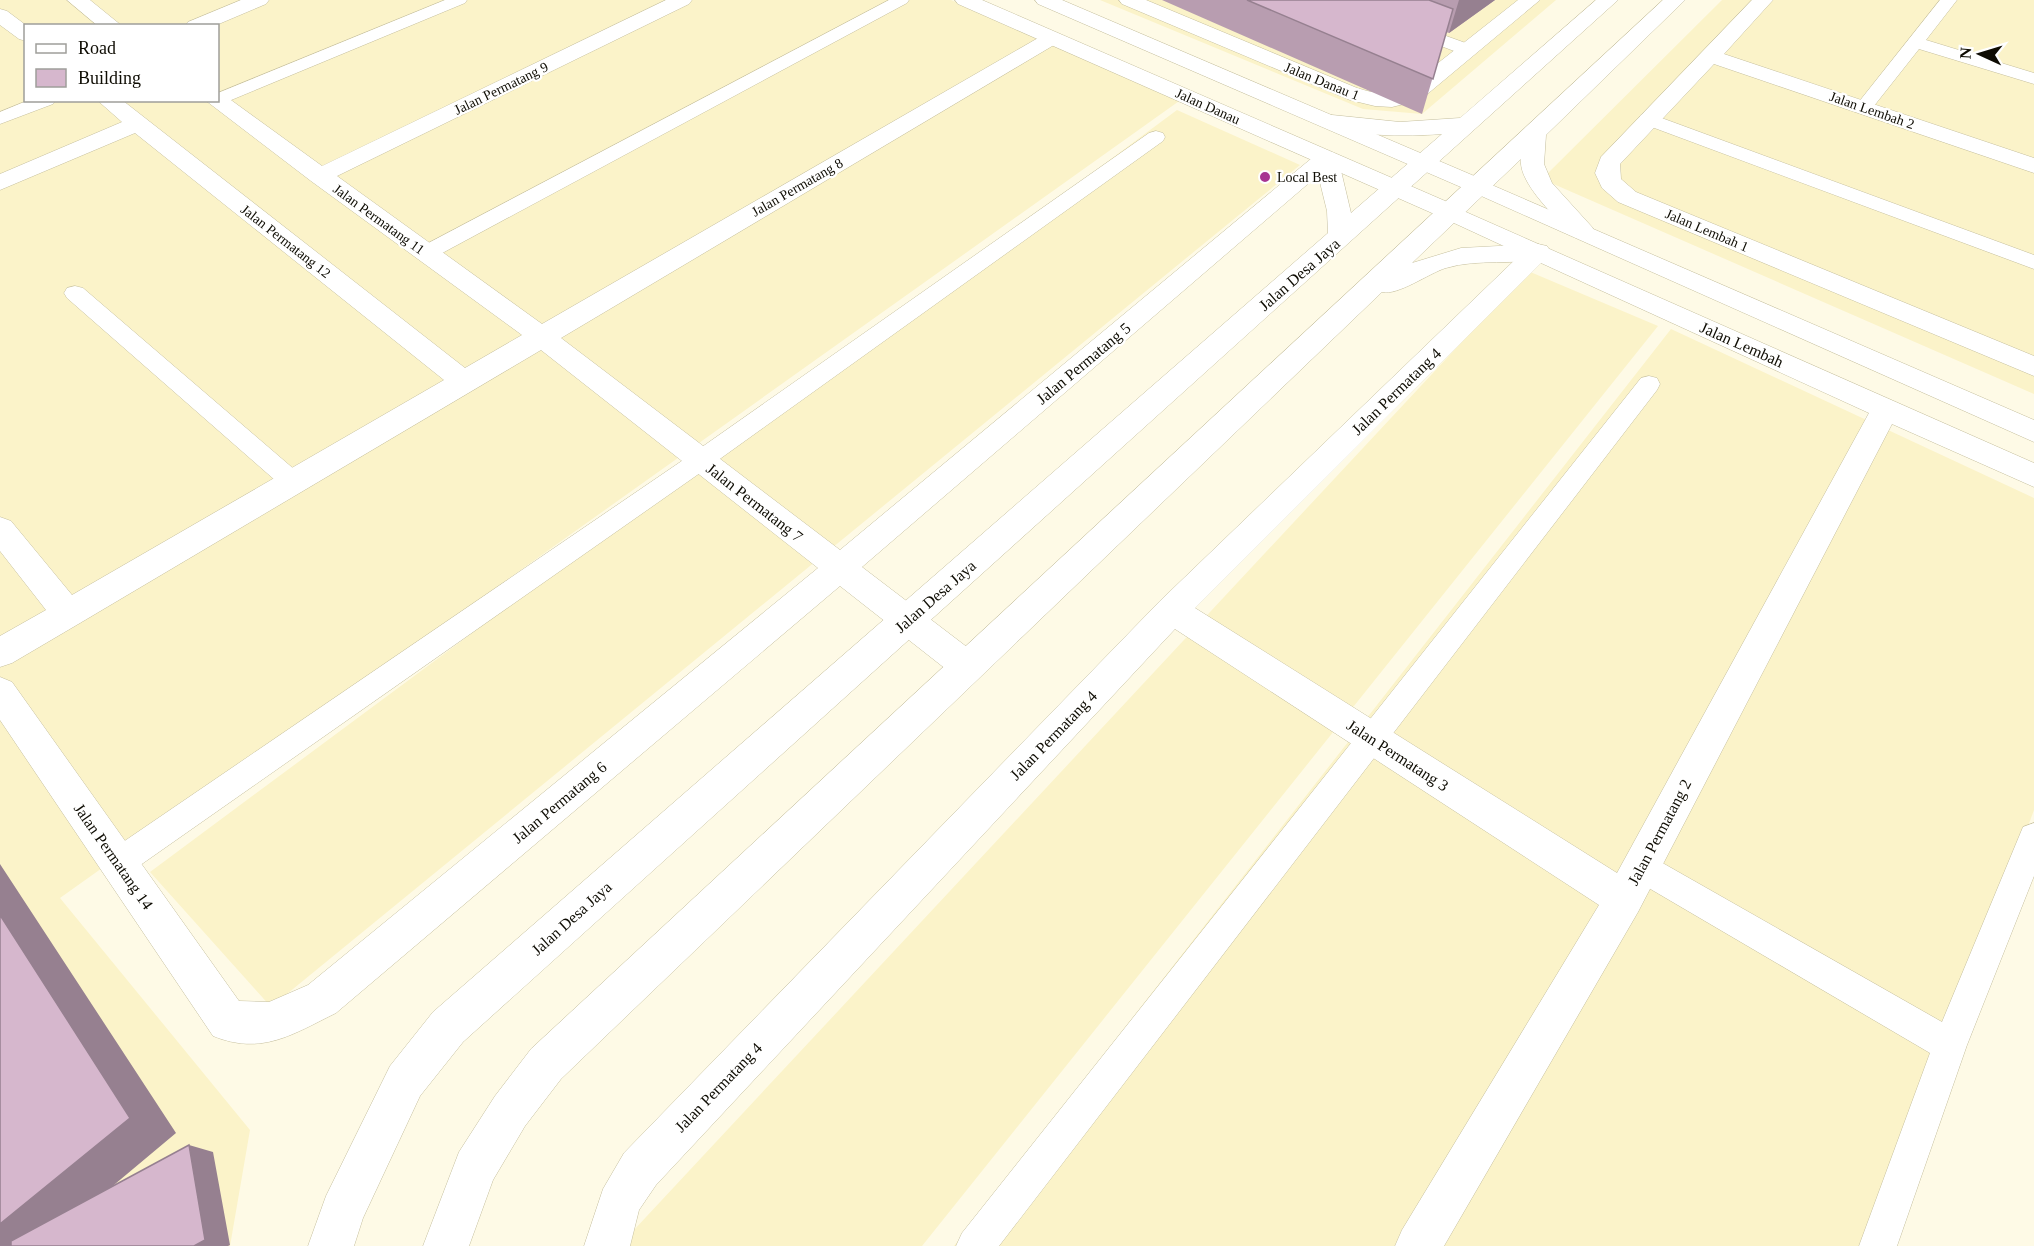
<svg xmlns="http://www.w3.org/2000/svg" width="2034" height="1246" font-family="Georgia,serif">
<rect width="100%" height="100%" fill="#fefae6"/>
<path fill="#fbf3c9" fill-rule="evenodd" d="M0 0H951L1182 99 60 898 250 1130 230 1246H0ZM26 26H218V100H26Z
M1100 0H1556L1422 114 1363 109Z
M1722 0H2034V394L1542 179Z
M1177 110 1300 165 271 1007 150 872Z
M1528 271 1658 326 922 1246H619Z
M1671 329 2034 498V810L1872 1246H954Z"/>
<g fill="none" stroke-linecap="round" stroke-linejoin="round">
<defs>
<path id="service" d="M445 0H467L465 3 224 103 218 104 210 100H218V93Z
M889 0H909L907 3 433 258 426 259 419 258 416 253 419 248Z
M1940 0H1957L1926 40 2034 73V84L1919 49 1870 111H1858L1855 107 1858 103Z
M1410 23 1474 46 1477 50 1474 54H1462L1404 32 1402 28 1404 24Z
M29 100H56L53 104 0 124V112Z
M1648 113 2034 255V269L1641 123 1639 119 1641 115Z
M1156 131 1163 133 1165 137 1163 141 710 466 129 873 118 878 107 873 102 863 107 853 692 454 1149 133Z
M75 286 83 288 302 476 305 482 302 488 293 491 284 488 67 298 64 293 67 288Z
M1649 376 1657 378 1660 384 1657 390 999 1246H956L962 1233 1641 378Z
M2034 823V876L1967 1045 1897 1246H1859L1930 1053 1630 877 1625 867 1630 857 1641 852 1652 857 1942 1022 2023 827Z"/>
<path id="minor" d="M67 0H90L122 26H98Z
M241 0H269L266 4 214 26H185L188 22Z
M666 0H692L689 4 337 176 542 324 1045 34 1052 32 1059 34 1062 38 1059 42 561 338 840 550 1318 153 1326 151 1334 153 1338 158 862 567 980 657 985 667 980 677 968 681 956 677 840 586 336 1013C293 1034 262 1056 213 1036L0 720V677L12 682 239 1001 269 1002 308 985 818 568 541 350 80 623 12 663 0 667V636L46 610 0 551V517L11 521 72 595 444 380 135 133 0 190V174L122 122 97 100H122L465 368 522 335 311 181 205 100H218V94L224 95 322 166Z
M1119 0H1146L1357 88C1375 94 1392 96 1409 86L1518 0H1540L1425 96 1408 103 1392 107 1375 106 1350 100 1122 4Z
M1752 0H1773L1724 54 2034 158V173L1714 64 1620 164 1621 179 1636 192 2034 356V376L1618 202 1602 188 1595 173 1601 157Z
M0 9 7 11 27 26 26 41 19 39 0 25Z
M1478 179 2034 420V442L1470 191 1466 186 1470 181Z
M1450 205 2034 463V487L1892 424 1638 912 1444 1246H1395L1402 1230 1599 905 1175 629 656 1185 639 1210 630 1246H584L603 1189 624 1153 1160 601 1521 254 1441 217 1438 212 1441 207ZM1541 263 1869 413 1617 873 1195 608Z"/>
<path id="tertiary" d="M955 0H982L1459 207 1462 212 1459 217 1450 219 1441 217 958 4Z
M1035 0H1062L1486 181 1490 186 1486 191 1478 193 1470 191 1038 4Z"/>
<path id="secondary" d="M1596 0H1618L463 1042 420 1096 363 1218 354 1246H308L326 1196 390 1066 433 1012 1328 233 1327 211 1314 158 1318 153 1326 151 1334 153 1338 158 1351 213 1442 134C1404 137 1362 136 1324 127L1321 122 1324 117 1332 115 1400 122 1460 118Z
M1663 0H1685L1546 135 1544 164 1552 183 1592 227 1595 232 1592 237 1583 240 1574 237C1559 220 1518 184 1521 159L1412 263 1461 248 1538 244 1547 246 1551 252 1547 258C1514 266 1479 258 1446 268 1429 273 1398 296 1382 292L561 1079 525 1126 493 1180 469 1246H423L459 1152 495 1096 531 1049Z"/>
</defs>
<use href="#service" stroke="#c5bf9e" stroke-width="1"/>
<use href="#minor" stroke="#c5bf9e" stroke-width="1"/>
<use href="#tertiary" stroke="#c5bf9e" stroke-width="1"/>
<use href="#secondary" stroke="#c5bf9e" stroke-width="1"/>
<use href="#service" fill="#fff" fill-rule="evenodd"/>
<use href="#minor" fill="#fff" fill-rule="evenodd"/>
<use href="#tertiary" fill="#fff" fill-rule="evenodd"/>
<use href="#secondary" fill="#fff" fill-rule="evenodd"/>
</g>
<path fill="#b89db0" d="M1162 0H1495L1449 33 1446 32 1422 114Z"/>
<path fill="#968090" d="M1459 0H1495L1449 33Z
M0 864 176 1133 41 1246H0Z
M189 1145 213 1152 230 1245 228 1246H194Z"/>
<path fill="#d6b7cd" stroke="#968090" stroke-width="1.5" d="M1247 0H1429L1453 9 1433 79Z
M0 915 130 1118 0 1224Z
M189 1145 205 1240 194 1246H11V1241Z"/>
<circle fill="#a73591" stroke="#fff" stroke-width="2" cx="1265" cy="177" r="6"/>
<g text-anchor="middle" stroke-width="4.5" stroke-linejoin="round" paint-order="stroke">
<g font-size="14" fill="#0e0c03" stroke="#fff">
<text transform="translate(1322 81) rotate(22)" y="5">Jalan Danau 1</text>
<text transform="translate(501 88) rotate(-26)" y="5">Jalan Permatang 9</text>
<text transform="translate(1208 106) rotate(24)" y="5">Jalan Danau</text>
<text transform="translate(1872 110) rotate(19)" y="5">Jalan Lembah 2</text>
<text transform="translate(797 187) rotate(-30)" y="5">Jalan Permatang 8</text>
<text transform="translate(379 219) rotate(36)" y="5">Jalan Permatang 11</text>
<text transform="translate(1707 230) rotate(23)" y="5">Jalan Lembah 1</text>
<text transform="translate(286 241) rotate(38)" y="5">Jalan Permatang 12</text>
</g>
<g font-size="14" fill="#0e0c03" stroke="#fff" text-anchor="start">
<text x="1277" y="182">Local Best</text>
</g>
<g font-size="16" fill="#0e0c03" stroke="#fff">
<text transform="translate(1299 274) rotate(-41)" y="6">Jalan Desa Jaya</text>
<text transform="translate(1742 344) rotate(24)" y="6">Jalan Lembah</text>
<text transform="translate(1083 363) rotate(-40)" y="6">Jalan Permatang 5</text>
<text transform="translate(1396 391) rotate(-44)" y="6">Jalan Permatang 4</text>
<text transform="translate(755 502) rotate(38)" y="6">Jalan Permatang 7</text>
<text transform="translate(935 596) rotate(-41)" y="6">Jalan Desa Jaya</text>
<text transform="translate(1053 735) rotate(-46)" y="6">Jalan Permatang 4</text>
<text transform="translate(1398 755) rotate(33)" y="6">Jalan Permatang 3</text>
<text transform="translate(559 802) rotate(-40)" y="6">Jalan Permatang 6</text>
<text transform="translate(1659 832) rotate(-62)" y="6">Jalan Permatang 2</text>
<text transform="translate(114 856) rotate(55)" y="6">Jalan Permatang 14</text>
<text transform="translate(571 918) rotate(-42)" y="6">Jalan Desa Jaya</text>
<text transform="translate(718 1087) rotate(-46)" y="6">Jalan Permatang 4</text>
</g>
</g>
<rect x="24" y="24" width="195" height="78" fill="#ffffff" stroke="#9f9e9a" stroke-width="1.5"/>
<rect x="36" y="44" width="30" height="9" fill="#ffffff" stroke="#9f9e9a" stroke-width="1.5"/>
<text x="78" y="54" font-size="18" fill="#0e0c03">Road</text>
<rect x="36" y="69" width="30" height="18" fill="#d6b7cd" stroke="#9f9e9a" stroke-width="1.5"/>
<text x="78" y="84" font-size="18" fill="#0e0c03">Building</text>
<g transform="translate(1980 54) rotate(274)" stroke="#ffffff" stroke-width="4.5" paint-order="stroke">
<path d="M0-4.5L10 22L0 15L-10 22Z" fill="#0e0c03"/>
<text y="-9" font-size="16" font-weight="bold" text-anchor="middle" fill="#0e0c03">N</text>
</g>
</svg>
